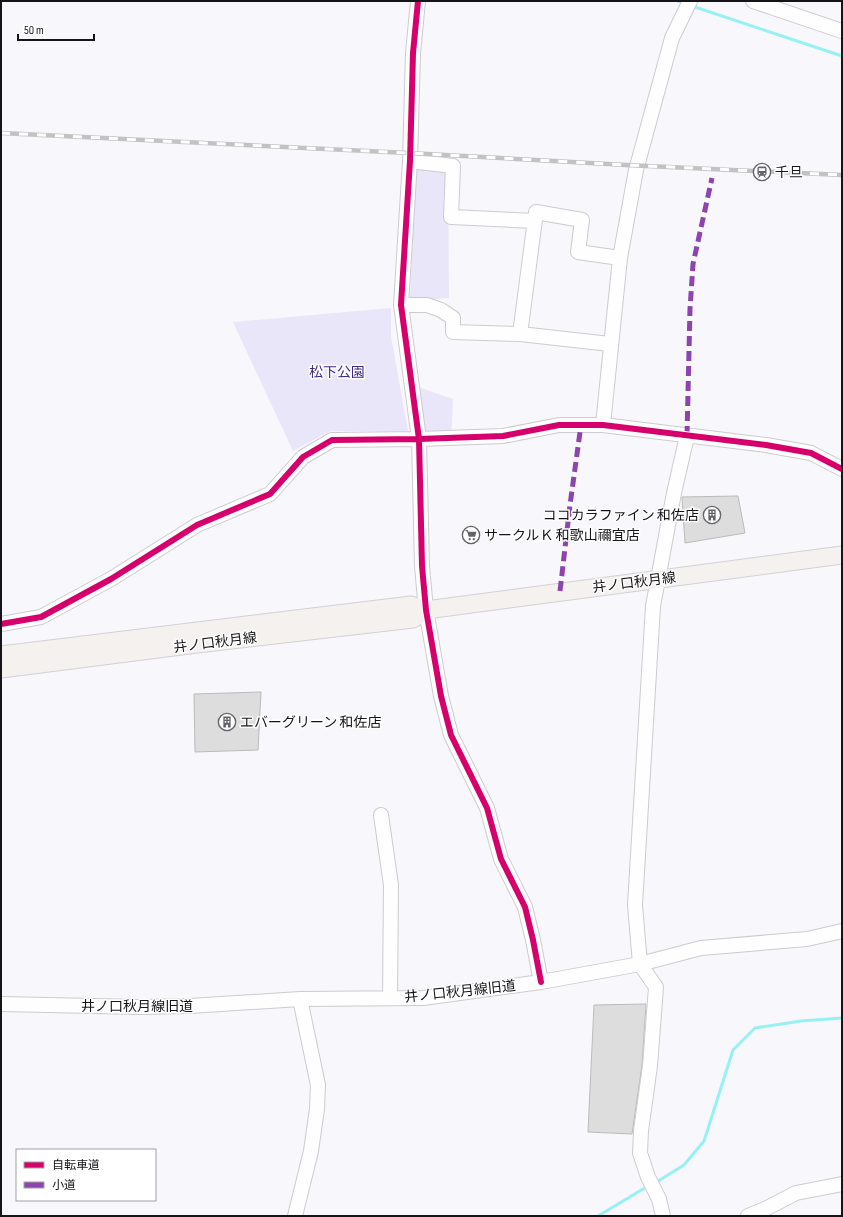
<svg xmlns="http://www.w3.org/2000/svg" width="843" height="1217" font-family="'Sofia Sans Condensed','Noto Sans JP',sans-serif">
<rect width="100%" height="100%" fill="#f7f7fc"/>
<path fill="#e8e6f8" d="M416 165 448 169 449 298 410 301Z
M391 308V336L408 431H330L293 451 233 322Z
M418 387 453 399 451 438 423 434Z"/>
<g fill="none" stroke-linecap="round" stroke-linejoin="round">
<path stroke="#97f1f4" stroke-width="3" d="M678 1 685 3
M692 6 842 56
M655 1183 684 1165 704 1141 733 1050 755 1028 801 1021 842 1018
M598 1216 648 1186"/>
</g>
<path fill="#deddde" stroke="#bbbabb" d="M738 496 745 533 685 543 682 497Z
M261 692 258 750 195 752 194 694Z
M646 1004 642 1065 632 1134 588 1132 594 1005Z"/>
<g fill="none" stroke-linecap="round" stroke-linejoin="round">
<defs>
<path id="minor" d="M418 1 413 53 410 161 401 305 419 439 422 566 426 610 441 696 451 735 487 808 501 859 525 907 533 940 541 982
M753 1 842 31
M410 161 453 166 451 217 535 221
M401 305H427L441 310 453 318V332L520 334 610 344
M520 334 536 212 582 220 578 252 620 258
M603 425 620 258 636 170 672 38 690 1
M1 624 41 617 111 579 197 525 270 494 303 457 332 440 419 439 503 436 559 425H603L766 445 811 453 842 469
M381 815 391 885 390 998
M1 1004 140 1007 190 1006 300 999 423 998 541 982 640 964 701 948 807 939 842 931
M295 1216 311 1151 317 1109 318 1085 300 999
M663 1216 659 1199 648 1177 640 1153 641 1131 650 1066 656 987 640 964 635 905 653 606 674 493 687 436
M748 1216 767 1208 796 1193 842 1184"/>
<path id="major" d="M1 655 411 605 426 610 842 555
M1 669 197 644 413 619 426 610"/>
</defs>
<use href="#minor" stroke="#cccbcf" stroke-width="16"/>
<use href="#major" stroke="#d2d1d5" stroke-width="19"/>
<use href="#minor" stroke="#fefeff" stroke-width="14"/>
<use href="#major" stroke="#f5f1ef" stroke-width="17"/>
<defs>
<path id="rail" d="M1 133 408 153 626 165 842 175"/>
</defs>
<use href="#rail" stroke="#c2c2c3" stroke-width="4.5"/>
<use href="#rail" stroke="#fff" stroke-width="3" stroke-dasharray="9" stroke-linecap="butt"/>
<path stroke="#8e44ad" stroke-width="5" stroke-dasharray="10 5" stroke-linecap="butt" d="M687 436 690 309 693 264 712 178
M560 591 570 505 581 425"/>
<defs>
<path id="cycleway" d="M418 1 413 53 410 161 401 305 419 439 422 566 426 610 441 696 451 735 487 808 501 859 525 907 533 940 541 982
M1 624 41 617 111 579 197 525 270 494 303 457 332 440 419 439 503 436 559 425H603L766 445 811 453 842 469"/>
</defs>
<use href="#cycleway" stroke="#fff" stroke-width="8"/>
<use href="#cycleway" stroke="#d6006c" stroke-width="6"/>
</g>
<defs>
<symbol id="station-ring" viewBox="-11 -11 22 22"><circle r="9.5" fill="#fff" stroke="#646368" stroke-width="1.5"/><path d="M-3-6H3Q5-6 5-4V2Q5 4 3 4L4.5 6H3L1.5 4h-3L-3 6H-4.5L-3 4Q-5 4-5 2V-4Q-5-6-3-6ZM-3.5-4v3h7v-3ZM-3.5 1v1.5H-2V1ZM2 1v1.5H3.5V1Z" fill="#646368"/></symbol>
<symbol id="building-ring" viewBox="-11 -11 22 22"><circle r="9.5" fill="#fff" stroke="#646368" stroke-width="1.5"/><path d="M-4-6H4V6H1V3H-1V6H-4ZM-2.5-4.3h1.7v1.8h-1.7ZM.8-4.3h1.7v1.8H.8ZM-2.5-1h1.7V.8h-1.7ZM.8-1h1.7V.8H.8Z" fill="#646368"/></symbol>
<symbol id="supermarket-ring" viewBox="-11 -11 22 22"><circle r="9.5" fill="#fff" stroke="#646368" stroke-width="1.5"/><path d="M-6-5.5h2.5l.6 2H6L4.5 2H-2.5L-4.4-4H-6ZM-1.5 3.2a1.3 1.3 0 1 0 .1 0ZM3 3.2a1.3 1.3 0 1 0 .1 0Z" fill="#646368"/></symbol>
</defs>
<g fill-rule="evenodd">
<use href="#station-ring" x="752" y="162" width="20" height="20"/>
<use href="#building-ring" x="702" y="505" width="20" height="20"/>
<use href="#supermarket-ring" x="461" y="525" width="20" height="20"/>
<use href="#building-ring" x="217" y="712" width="20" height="20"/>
</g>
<g text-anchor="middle" stroke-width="3" stroke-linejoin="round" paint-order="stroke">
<g font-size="14" fill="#151418" stroke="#fff" text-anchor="start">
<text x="775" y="177">千旦</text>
<text x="699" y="520" text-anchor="end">ココカラファイン 和佐店</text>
<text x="484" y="540">サークルＫ 和歌山禰宜店</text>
<text x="240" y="727">エバーグリーン 和佐店</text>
</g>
<g font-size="14" fill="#412983" stroke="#fff">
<text x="337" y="377">松下公園</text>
</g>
<g font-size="14" fill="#151418" stroke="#fff">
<text transform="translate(634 582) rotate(-7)" y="5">井ノ口秋月線</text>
<text transform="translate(215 642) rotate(-7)" y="5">井ノ口秋月線</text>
<text transform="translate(460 991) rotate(-6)" y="5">井ノ口秋月線旧道</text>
<text x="137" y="1011">井ノ口秋月線旧道</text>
</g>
</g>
<rect width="843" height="1217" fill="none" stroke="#151418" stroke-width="4"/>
<rect x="16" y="1149" width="140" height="52" fill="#ffffff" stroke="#a1a1a3"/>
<rect x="24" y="1162" width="20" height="6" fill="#d6006c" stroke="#a1a1a3"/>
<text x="52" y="1169" font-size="12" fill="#151418">自転車道</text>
<rect x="24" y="1182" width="20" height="6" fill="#8e44ad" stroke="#a1a1a3"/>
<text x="52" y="1189" font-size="12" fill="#151418">小道</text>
<path d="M18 34v6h76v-6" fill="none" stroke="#151418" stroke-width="2"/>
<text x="24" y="34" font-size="12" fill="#151418" stroke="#ffffff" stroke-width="3" paint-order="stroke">50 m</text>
</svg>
